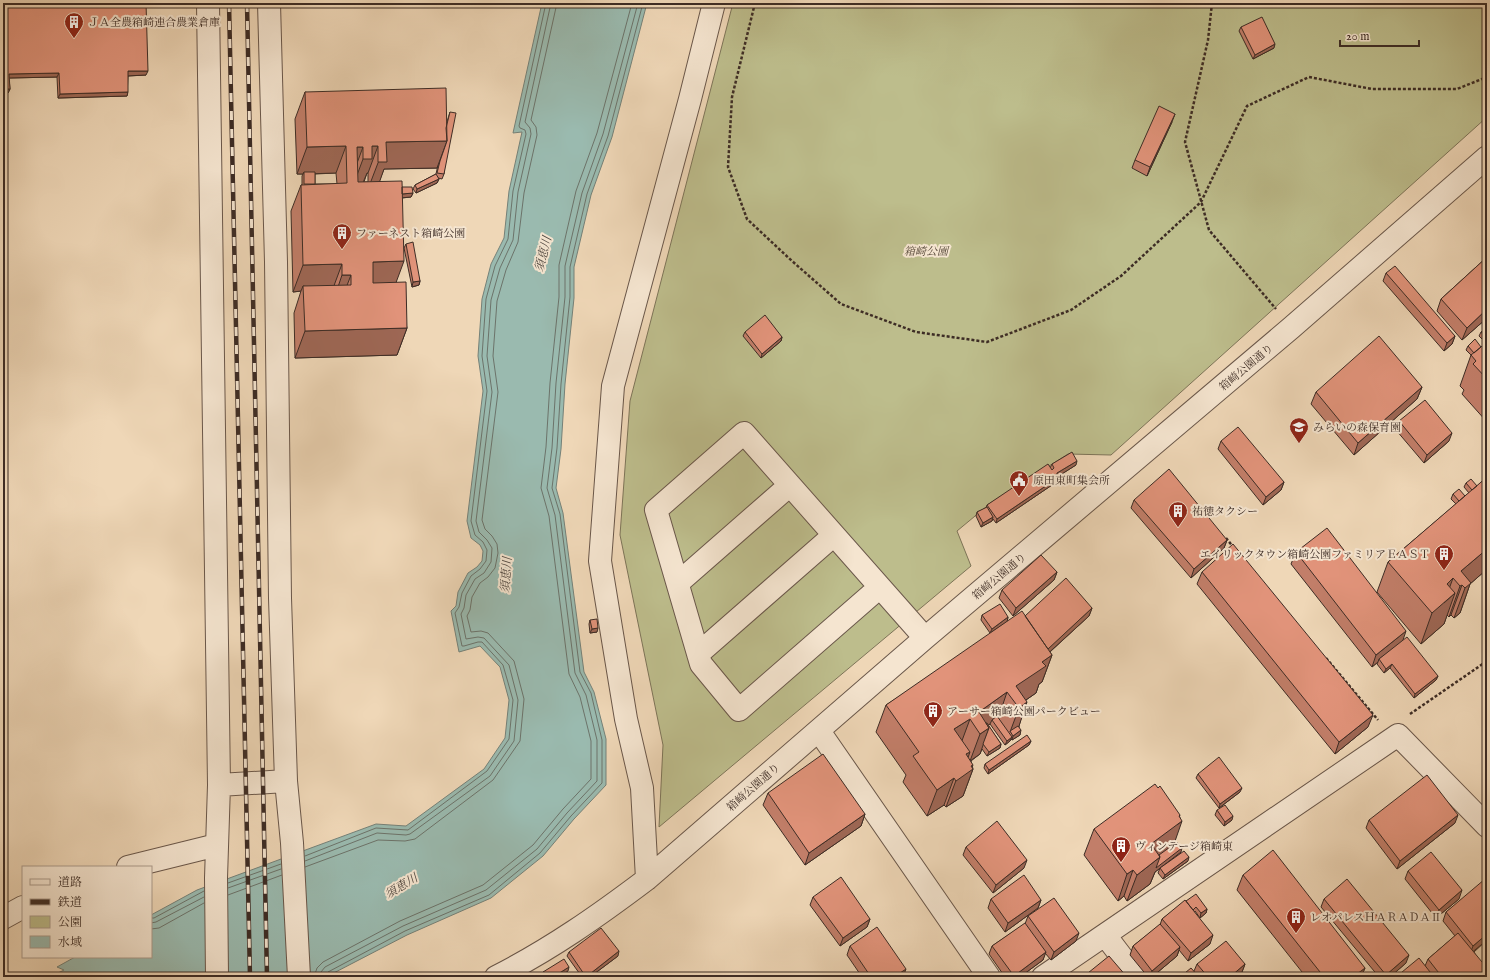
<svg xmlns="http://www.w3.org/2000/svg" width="1490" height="980" font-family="'IM FELL English','Noto Serif JP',serif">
<rect width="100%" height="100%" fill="#efd7b7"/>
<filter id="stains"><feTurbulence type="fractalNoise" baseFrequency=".005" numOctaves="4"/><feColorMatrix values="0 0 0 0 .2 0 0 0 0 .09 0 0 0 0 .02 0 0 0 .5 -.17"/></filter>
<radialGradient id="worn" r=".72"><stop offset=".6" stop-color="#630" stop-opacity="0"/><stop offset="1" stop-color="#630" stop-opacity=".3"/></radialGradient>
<path fill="#bdbd8c" stroke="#7d7458" d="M733 3H1487V117L1111 455 1068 454 992 502 957 531 971 566 659 827 663 745 620 535 630 401Z"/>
<path fill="#9abaaf" stroke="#758178" d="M542 3H647L612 137 591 195 574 267V298L565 384 561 449 556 488 563 513 584 672 594 692 606 739V785L574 819 543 856 491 898 407 935 326 977H50L64 970 57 967 75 957H151V915L197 890 376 824 406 826 484 769 505 738 509 700 500 667 480 646 459 652 451 611 456 606 458 592 468 573 477 567 482 561 483 551 480 545 471 538 467 521 483 391 478 356 482 299 491 264 504 238 509 191 522 132 513 133Z"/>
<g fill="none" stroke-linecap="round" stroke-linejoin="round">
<path stroke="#6c736a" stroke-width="1" d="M305 856 376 828 408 830 487 771 509 739 513 700 503 665 482 642H478L464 646H462L455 613 459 607 462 593 471 576 480 569 486 561 487 550 483 542 475 535 471 521 487 391 482 356 486 299 495 266 508 239 513 191 526 134 525 130 520 128 519 126 546 3
M305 861 377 833 406 835 410 834 490 776 514 741 518 700 509 665 484 638 478 637 466 639 461 614 464 608 466 595 475 579 484 573 491 562 492 548 487 540 479 532 476 521 492 392 487 356 491 300 500 268 513 240 518 192 531 134 530 128 525 122 551 3
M305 867 378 840 405 841 415 839 493 780 520 741 524 699 514 661 488 633 481 631 471 632 467 616 470 610 472 597 480 583 488 577 495 568 498 553 497 544 492 536 485 529 482 520 498 392 493 356 497 301 506 270 518 242 524 193 537 135 536 127 531 120 557 3
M228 883 281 864
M228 888 281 869
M228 895 282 875
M151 918H154L204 891
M151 923 156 922 204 897
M151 929 159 928 204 903
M314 977 317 968 323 962 400 921 483 885 533 845 563 809 591 779V741L580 697 569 674 549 516 541 488 546 447 550 383 559 297V265L576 191 597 133 632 3
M320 977 321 972 325 967 403 926 486 890 537 849 567 813 597 781V740L586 695 575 673 555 515 547 488 552 448 556 383 565 297V266L582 193 603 134 638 3
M325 977 328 972 405 931 489 895 540 853 571 816 602 783V740L591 693 580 672 560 514 552 488 557 448 561 384 570 297V267L587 194 608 136 643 3"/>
<defs>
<path id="minor" d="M208 3 219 785 216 878 217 977
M269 3 276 262 280 598 286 781 292 843 299 977
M678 583 790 485
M880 587 739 710 701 664 656 510 744 433 925 638
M698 654 834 535
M819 731 989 977
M219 785 286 781
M128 867 217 845
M647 879 642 788 626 719 600 561 613 386 690 99 714 3
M3 918 23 907
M1105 935 1137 977
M496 977C551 949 598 916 647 879L925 638 1291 328 1487 157
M1043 977 1398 735 1487 826"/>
</defs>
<use href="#minor" stroke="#6a574a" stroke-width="24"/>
<path stroke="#3d2c25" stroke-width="2.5" stroke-dasharray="3 2" stroke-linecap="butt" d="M755 3 732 97 728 167 747 219 792 261 841 304 916 332 987 342 1071 310 1121 276 1201 202 1247 106 1309 77 1372 89H1457L1487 77
M1212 3 1208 40 1185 142 1209 230 1276 309
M1226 538 1234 548
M1326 658 1378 720
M1410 714 1487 661"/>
<use href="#minor" stroke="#f5e5d0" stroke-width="22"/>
<defs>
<path id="rail" d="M229 3 250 977
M247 3 267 977"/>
</defs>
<use href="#rail" stroke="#3d2c25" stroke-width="4.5"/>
<use href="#rail" stroke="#f5e5d0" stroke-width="3" stroke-dasharray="9" stroke-linecap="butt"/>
</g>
<path fill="#c27e69" stroke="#3d2c25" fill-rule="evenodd" d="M3 3 146 75 128 76 127 96 58 98 57 77 9 78 10 89 8 93H3Z
M1241 27 1274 48 1253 59 1239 31Z
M305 92 446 125 450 112 444 174 442 179 438 178 439 179 437 183 416 193 413 189 415 185 436 174 438 165 437 168 384 169 379 182 402 187 413 193 411 197 402 198 396 282 407 328 397 355 295 358 294 313 301 291 293 292 291 211 301 185H302V176L303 174H297L295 119ZM336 173 337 184H315V174ZM367 173H368V182H364Z
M1172 122 1147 176 1132 168 1135 160Z
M406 244 420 281 419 285 412 287 404 248Z
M1487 257V318L1462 340 1437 311 1441 299Z
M1386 273 1455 336 1452 344 1444 351 1383 281Z
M1487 328V422L1462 394 1464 390 1460 386 1471 355 1466 350 1468 346 1481 347 1486 343 1479 336 1481 332Z
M745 332 782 337 781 341 761 358 743 336Z
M1422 387 1417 399 1354 455 1311 404 1316 392Z
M1399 421 1449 441 1424 463 1396 430Z
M1221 441 1284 482 1281 490 1263 505 1218 449Z
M1052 464 1076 465 1057 477 1053 481 1052 485 996 523 993 519 992 521 981 527 976 516 977 512 986 508 987 505 1050 468Z
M1487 477V572L1486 570 1470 584 1460 613 1454 618 1451 615 1449 617 1447 615 1444 624 1421 644 1377 592 1388 562 1456 504 1451 499 1453 494 1465 496 1469 493 1464 487 1466 483 1477 486Z
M1134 500 1227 540 1224 548 1191 578 1131 508Z
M1296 552 1402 641 1438 676 1436 680 1414 698 1390 668 1384 673 1377 664 1378 662 1372 667 1291 564Z
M1057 572 1054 580 1013 616 999 598 1002 590Z
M1202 572 1368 727 1335 754 1197 584Z
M1092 608 1089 616 1050 652 1052 655 1042 682 1039 684 1036 693 1026 700 1019 726 1020 735 1012 740 1011 739 1010 741 1005 745 990 724 988 725 1001 744 1000 748 987 756 982 749 980 754 971 761 973 769 963 796 946 807 944 805 927 816 903 782 906 775 876 732 886 705 1025 616Z
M982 615 1008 617 1007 622 990 633 981 620Z
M590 620 597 632 590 633 589 624Z
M1031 741 1029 745 988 774 984 768 985 764Z
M1198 774 1240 792 1219 808 1196 778Z
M768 793 865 814 861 826 805 865 763 805Z
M1217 810 1232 820 1224 826 1215 815Z
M1180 817 1174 844 1181 852 1155 872 1150 884 1127 901 1124 896 1118 901 1084 855 1094 829Z
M1369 820 1455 823 1397 869 1366 828Z
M966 847 1024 868 993 893 963 855Z
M1188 861 1163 879 1158 873 1160 868Z
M1408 871 1459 899 1436 918 1405 879Z
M1243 875 1365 968 1361 977H1306L1237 890Z
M1487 881V940L1474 952 1487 977H1396L1425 966 1428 959 1455 936 1443 921 1446 912Z
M813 897 870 919 867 927 840 946 810 905Z
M991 899 1041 900 1038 908 1005 932 988 908Z
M1324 899 1406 963 1390 977H1379L1321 907Z
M1186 901 1207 909 1206 913 1200 918 1195 911 1194 912 1210 944 1188 961 1179 950 1177 956 1152 977H1148L1130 955 1133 946 1160 925 1162 919Z
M1028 916 1076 941 1051 960 1045 953 1043 960 1020 977H1005L989 954 992 946 1025 924Z
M850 946 903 977H862L847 955Z
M569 952 618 956 590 977H582L567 956Z
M1197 964H1245L1242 972 1236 977H1180L1194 971Z
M568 971 559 977H542L541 976 543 972Z"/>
<path fill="#9e6755" stroke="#3d2c25" d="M1275 44 1274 48 1253 59 1255 55Z
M128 71H148L146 75 126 76Z
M59 73 57 77 8 78 9 74Z
M3 89H10L8 93H3Z
M128 92 127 96 58 98 60 94Z
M1175 114 1172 122 1147 176 1150 167Z
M447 141 437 168 384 169 377 189H368L386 142Z
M346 146 336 173 304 174V172L303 174H297L307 147Z
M372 146H378L368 173H367L362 185 353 186 363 159Z
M357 147H363L353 174Z
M439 179 437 183 416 193 417 189Z
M413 193 411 197 388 199 389 195Z
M404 261 394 288 363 289 373 262Z
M342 264 332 291 303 286 301 291 293 292 303 265Z
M342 275H351L341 301 333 302Z
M420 281 419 285 412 287 413 282Z
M1487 309V318L1462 340 1467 328Z
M407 328 397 355 295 358 305 331Z
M1455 336 1452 344 1444 351 1447 343Z
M782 337 781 341 761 358 762 354Z
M1422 387 1417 399 1354 455 1358 443Z
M1452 433 1449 441 1424 463 1427 455Z
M1077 461 1076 465 1057 477 1056 478 1050 483 1051 478 1057 473Z
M1053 481 1052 485 996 523 997 519Z
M1284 482 1281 490 1263 505 1266 497Z
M993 517 992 521 981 527 983 523Z
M1227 540 1224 548 1191 578 1194 569Z
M1487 549V567L1486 570 1470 584 1460 613 1454 618 1465 588 1462 585 1451 615 1449 617 1460 586 1461 571Z
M1057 572 1054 580 1013 616 1016 608Z
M1453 578 1444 603 1455 593 1444 624 1421 644 1432 613 1447 584Z
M1092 608 1089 616 1043 658 1046 650Z
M1008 617 1007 622 990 633 992 629Z
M598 628 597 632 590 633 592 629Z
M1406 631 1402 643 1379 659 1378 662 1372 667 1376 655Z
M1052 655 1042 682 1039 684 1036 693 1017 706 1016 686 1042 662Z
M1392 664 1390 668 1384 673 1386 669Z
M1438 676 1436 680 1414 698 1415 694Z
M1007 692 998 719 992 720 990 724 979 732V712Z
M1027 702 1018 729 1010 732 1019 708Z
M1373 715 1368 727 1335 754 1339 742Z
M970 719 960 746 954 729Z
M989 728 980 754 970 761 980 734Z
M1021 730 1020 735 1012 740 1013 736Z
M1012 737 1010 741 1005 745 1007 741Z
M1031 741 1029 745 988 774 989 770Z
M1001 744 1000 748 987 756 989 752Z
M970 752 961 777 971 766 973 765 971 770 973 769 963 796 946 807 966 754Z
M954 778 944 805 927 816 937 790Z
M1242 788 1240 792 1219 808 1220 804Z
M865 814 861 826 805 865 809 853Z
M1180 815 1177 825 1182 821 1173 847 1149 865 1151 844Z
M1458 815 1455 823 1397 869 1400 861Z
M1233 816 1232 820 1224 826 1225 822Z
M1182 848 1181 852 1155 872 1150 884 1127 901 1137 875 1160 857Z
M1189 857 1188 861 1163 879 1165 875Z
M1027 860 1024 868 993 893 996 885Z
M1133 870 1124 896 1118 901 1127 874Z
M1462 890 1459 899 1436 918 1439 910Z
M1041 900 1038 908 1005 932 1008 923Z
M1207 909 1206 913 1200 918 1201 913Z
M870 919 867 927 840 946 843 938Z
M1079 933 1076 941 1051 960 1054 952Z
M1487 934V940L1470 954 1473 946Z
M1213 935 1210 944 1188 961 1191 953Z
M1180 947 1177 956 1152 977H1150L1152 971Z
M619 951 618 956 590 977H586Z
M1046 952 1043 960 1020 977H1013L1014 976Z
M1409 955 1406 963 1390 977H1386V975Z
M1245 964 1242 972 1236 977H1230Z
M569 967 568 971 559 977H553Z
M1365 968 1361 977H1353Z
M906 969 903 977H894Z"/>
<path fill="#e1937a" stroke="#3d2c25" d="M3 3H146L148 71H128V92L60 94 59 73 9 74 10 89H3Z
M1262 17 1275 44 1255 55 1241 27Z
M446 88 447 141 386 142 387 162H378V146H372V159H363V147H357L358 182 402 181 404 261 373 262V283L406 282 407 328 305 331 303 286 351 285V275H342V264L303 265 301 185 347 183 346 146 307 147 305 92Z
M1159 106 1175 114 1150 167 1135 160Z
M450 112 456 113 444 174 437 173 440 161 447 141 446 128Z
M304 172H315V184H304Z
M436 174 439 179 417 189 415 185Z
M402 187H412L413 193 402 194Z
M413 242 420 281 413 282 406 244Z
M1487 257V309L1467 328 1441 299Z
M1395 266 1455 336 1447 343 1386 273Z
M765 315 782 337 762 354 745 332Z
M1486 327 1487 328V339L1481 332Z
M1379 336 1422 387 1358 443 1316 392Z
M1475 339 1481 347 1474 353 1468 346Z
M1487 342V379L1473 364 1476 361 1471 355Z
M1425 400 1452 433 1427 455 1399 421Z
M1238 427 1284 482 1266 497 1221 441Z
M1072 452 1077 461 1057 473V474L1051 478 1053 481 997 519 987 505 1048 464 1052 470 1054 468 1052 464Z
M1169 469 1227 540 1194 569 1134 500Z
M1487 477V549L1461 571 1471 583 1465 588 1462 585 1460 586 1453 578 1447 584 1455 593 1432 613 1388 562Z
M1471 479 1477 486 1472 490 1466 483Z
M1459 489 1465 496 1459 501 1453 494Z
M987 507 993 517 983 523 977 512Z
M1327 528 1406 631 1376 655 1296 552Z
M1233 544 1373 715 1339 742 1202 572Z
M1041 555 1057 572 1016 608 1002 590Z
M1066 578 1092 608 1048 649 1025 616Z
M1000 604 1008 617 992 629 982 615Z
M1022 611 1052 655 1042 662 1046 666 1016 686 1027 702 1019 708 1007 692 979 712 989 728 980 734 970 719 954 729 970 752 966 754 973 765 971 766 973 769 956 781 954 778 937 790 913 756 919 752 886 705Z
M597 619 598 628 592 629 590 620Z
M1407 637 1438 676 1415 694 1392 664 1386 669 1379 659Z
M997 716 1012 737 1007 741 992 720Z
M986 723H987L1001 744 989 752 983 744 989 728Z
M1018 726 1021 730 1013 736 1010 731Z
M1027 735 1031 741 989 770 985 764Z
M823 754 865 814 809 853 768 793Z
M1219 757 1242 788 1220 804 1198 774Z
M1427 775 1458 815 1400 861 1369 820Z
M1155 784 1158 788 1160 786 1180 815 1179 816 1182 821 1151 844 1160 857 1137 875 1133 870 1127 874 1094 829Z
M1225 805 1233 816 1225 822 1217 810Z
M997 821 1027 860 996 885 966 847Z
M1177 842 1182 848 1156 868 1160 857 1159 855Z
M1273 850 1365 968 1353 977H1324L1243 875Z
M1184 851 1189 857 1165 875 1160 868Z
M1431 852 1462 890 1439 910 1408 871Z
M1024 875 1041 900 1008 923 991 899Z
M841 877 870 919 843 938 813 897Z
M1347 879 1409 955 1386 975 1324 899Z
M1485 879 1487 881V934L1473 946 1446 912Z
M1196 894 1207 909 1201 913 1196 907 1193 910 1186 901Z
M1054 898 1079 933 1054 952 1028 916Z
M1185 900 1213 935 1191 953 1162 919Z
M1025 923 1046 952 1014 976 992 946Z
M1160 924 1180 947 1152 971 1133 946Z
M877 927 906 969 894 977H871L850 946Z
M601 928 619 951 586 977 569 952Z
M1458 933 1487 968V977H1442L1428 959Z
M1226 941 1245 964 1230 977H1208L1197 964Z
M1109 956 1127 977H1083Z
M1419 958 1434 977H1396Z
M564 959 569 967 553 977H546L543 972Z
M1191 968 1199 977H1180Z"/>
<defs>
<symbol id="building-pin" viewBox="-11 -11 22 30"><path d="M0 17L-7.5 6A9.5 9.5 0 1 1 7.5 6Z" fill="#8f2418" stroke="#f5e5d0"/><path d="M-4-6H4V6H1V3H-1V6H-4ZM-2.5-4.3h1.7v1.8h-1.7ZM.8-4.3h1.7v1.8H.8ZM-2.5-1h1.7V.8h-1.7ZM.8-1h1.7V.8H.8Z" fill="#fff"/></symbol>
<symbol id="school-pin" viewBox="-11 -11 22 30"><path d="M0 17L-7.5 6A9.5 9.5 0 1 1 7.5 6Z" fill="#8f2418" stroke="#f5e5d0"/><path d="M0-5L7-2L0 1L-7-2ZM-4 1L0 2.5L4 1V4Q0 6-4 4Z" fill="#fff"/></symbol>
<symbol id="civic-pin" viewBox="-11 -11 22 30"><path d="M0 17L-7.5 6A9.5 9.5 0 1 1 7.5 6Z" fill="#8f2418" stroke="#f5e5d0"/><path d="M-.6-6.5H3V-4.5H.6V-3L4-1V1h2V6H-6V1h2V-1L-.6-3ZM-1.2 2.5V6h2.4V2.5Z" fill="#fff"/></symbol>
</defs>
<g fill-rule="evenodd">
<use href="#building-pin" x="63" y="11" width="22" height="30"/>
<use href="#building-pin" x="331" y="222" width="22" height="30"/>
<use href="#school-pin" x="1288" y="416" width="22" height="30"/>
<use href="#civic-pin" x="1008" y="469" width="22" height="30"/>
<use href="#building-pin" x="1167" y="500" width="22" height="30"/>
<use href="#building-pin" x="1433" y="543" width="22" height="30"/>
<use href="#building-pin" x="922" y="700" width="22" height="30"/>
<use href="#building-pin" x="1110" y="835" width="22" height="30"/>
<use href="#building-pin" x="1285" y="906" width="22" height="30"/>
</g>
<g text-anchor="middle" stroke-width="4" stroke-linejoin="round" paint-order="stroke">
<g font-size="11" fill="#3d2c25" stroke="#f5e5d0" text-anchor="start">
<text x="88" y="26">ＪＡ全農箱崎連合農業倉庫</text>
<text x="356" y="237">ファーネスト箱崎公園</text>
<text x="1313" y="431">みらいの森保育園</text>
<text x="1033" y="484">原田東町集会所</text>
<text x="1192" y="515">祐徳タクシー</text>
<text x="1430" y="558" text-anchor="end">エイリックタウン箱崎公園ファミリアＥＡＳＴ</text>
<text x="947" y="715">アーサー箱崎公園パークビュー</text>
<text x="1135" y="850">ヴィンテージ箱崎東</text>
<text x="1310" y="921">レオパレスＨＡＲＡＤＡⅡ</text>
</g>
<g font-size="11" font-style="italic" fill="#57493a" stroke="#f5e5d0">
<text x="926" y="255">箱崎公園</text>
</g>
<g font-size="11" fill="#3d2c25" stroke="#f5e5d0">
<text transform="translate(1246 367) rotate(-40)" y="4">箱崎公園通り</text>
<text transform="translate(999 576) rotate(-40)" y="4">箱崎公園通り</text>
<text transform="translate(753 787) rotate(-41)" y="4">箱崎公園通り</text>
</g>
<g font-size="12" font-style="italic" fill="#504841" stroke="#f5e5d0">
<text transform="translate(543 254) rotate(-76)" y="4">須恵川</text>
<text transform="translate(506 575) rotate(-86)" y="4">須恵川</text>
<text transform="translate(401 886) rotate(-31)" y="4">須恵川</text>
</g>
</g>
<rect width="1490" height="980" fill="none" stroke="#efd7b7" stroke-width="16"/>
<rect x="4" y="4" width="1482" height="972" fill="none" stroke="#3d2c25" stroke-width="2"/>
<rect x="8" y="8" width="1474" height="964" fill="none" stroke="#3d2c25"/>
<rect x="22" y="866" width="130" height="92" fill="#f5e5d0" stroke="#ab9b8c"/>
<rect x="30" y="879" width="20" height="6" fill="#f5e5d0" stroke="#ab9b8c"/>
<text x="58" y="886" font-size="12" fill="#3d2c25">道路</text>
<rect x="30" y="899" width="20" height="6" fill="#3d2c25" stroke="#ab9b8c"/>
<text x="58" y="906" font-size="12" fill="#3d2c25">鉄道</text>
<rect x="30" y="916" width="20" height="12" fill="#bdbd8c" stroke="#ab9b8c"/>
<text x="58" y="926" font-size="12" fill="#3d2c25">公園</text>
<rect x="30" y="936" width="20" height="12" fill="#9abaaf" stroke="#ab9b8c"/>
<text x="58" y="946" font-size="12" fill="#3d2c25">水域</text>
<path d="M1340 40v6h79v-6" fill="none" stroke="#3d2c25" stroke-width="2"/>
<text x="1346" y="40" font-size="12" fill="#3d2c25" stroke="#f5e5d0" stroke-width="3" paint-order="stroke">20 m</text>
<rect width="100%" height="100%" filter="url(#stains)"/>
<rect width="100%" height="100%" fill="url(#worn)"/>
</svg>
